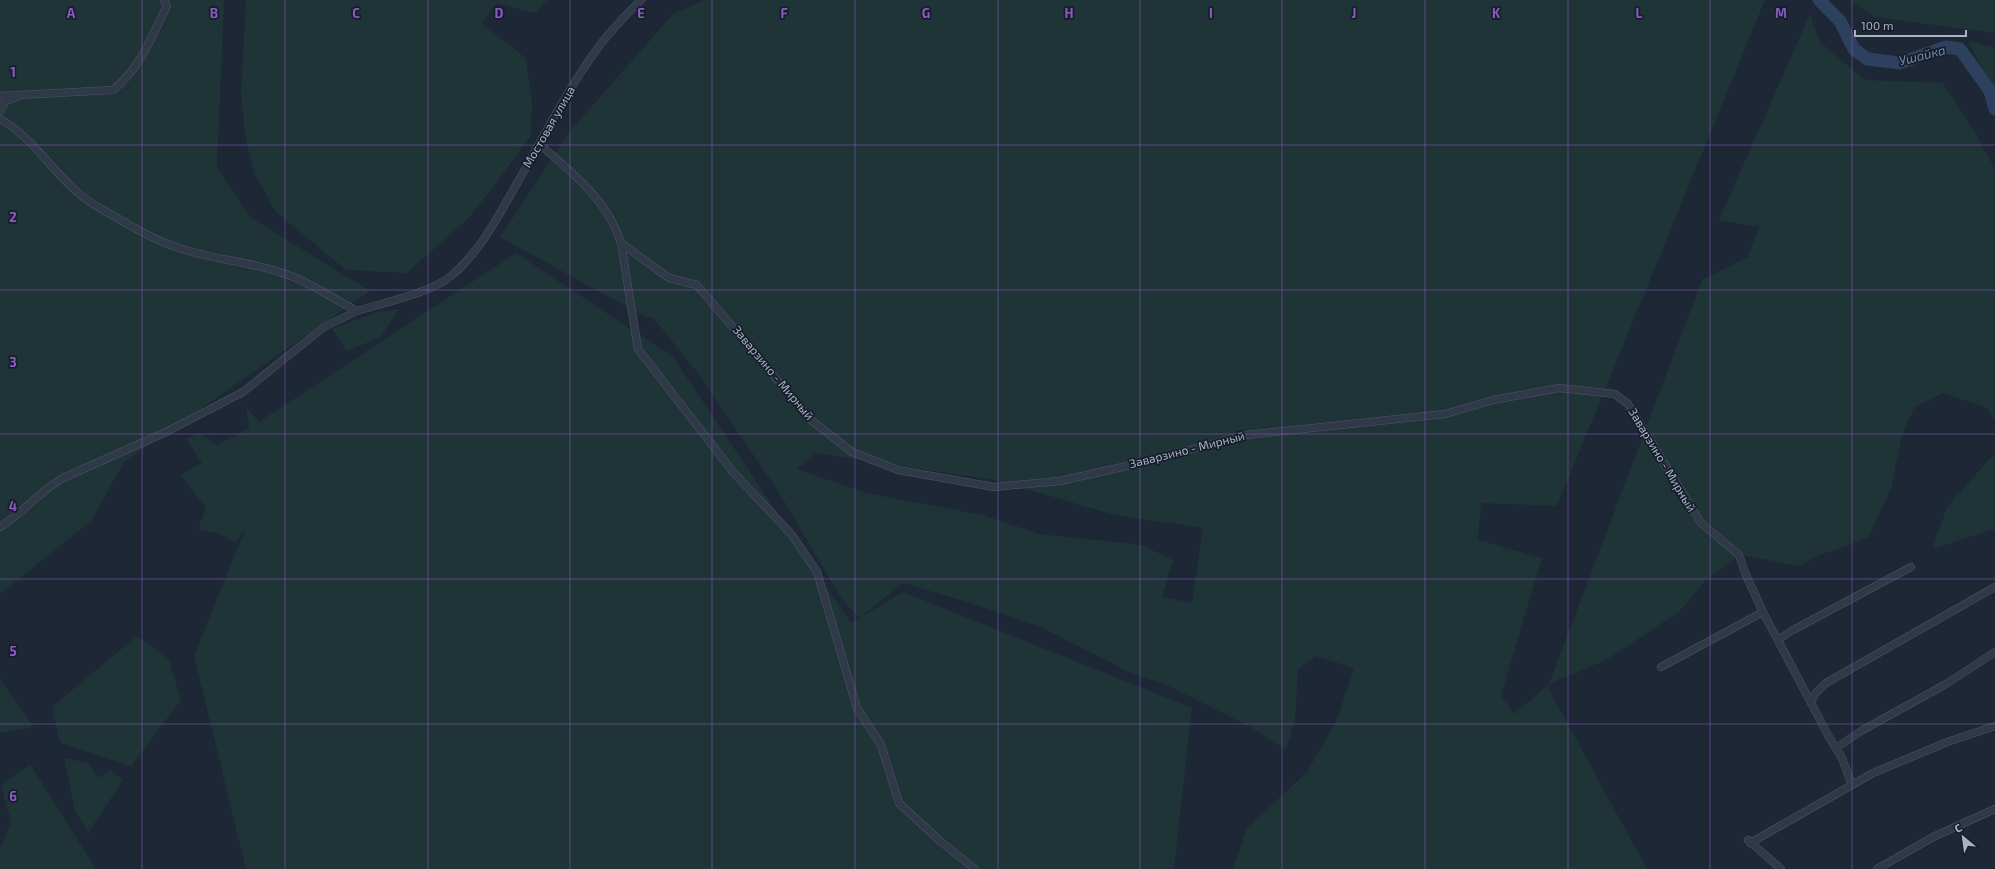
<svg xmlns="http://www.w3.org/2000/svg" width="1995" height="869" font-family="'Exo 2',sans-serif">
<rect width="100%" height="100%" fill="#1d2736"/>
<path fill="#1f3437" fill-rule="evenodd" d="M0 0H224L217 167 250 217 370 291 124 462 91 521 0 594Z
M246 0H547L535 13 497 3 482 24 526 58 532 102 531 136 470 217 407 273 346 270 276 212 255 175 246 140 241 94Z
M705 0H1765L1557 506 1481 503 1478 540 1542 558 1501 696 1514 714 1549 684 1702 280 1748 257 1759 227 1719 220 1810 14 1820 42 1865 80 1943 83 1976 134 1995 169V422L1988 408 1943 393 1914 408 1902 435 1891 488 1868 538 1815 557 1800 566 1740 555 1705 581 1679 612 1606 660 1549 684V689L1647 869H1233L1247 828 1307 772 1336 722 1354 668 1316 656 1298 669 1295 721 1286 750 1252 728 1211 707 1164 684 1133 674 1038 626 971 603 903 583 859 618 841 598 780 494 697 372 654 319 640 314 500 237 570 131 674 13ZM815 453 994 480 1115 515 1203 528 1192 603 1162 597 1173 560 1142 545 1040 534 983 515 866 493 797 469Z
M1849 0H1995V33L1874 17Z
M1968 41 1995 48V94Z
M516 253 673 357 851 623 903 592 1192 708 1174 869H246L194 656 245 530 235 543 222 535 198 529 206 508 181 475 202 463 186 439 199 433 217 445 249 428 246 407 259 422Z
M399 309 381 337 347 351 332 329 377 312Z
M1995 453V529L1932 549 1947 507Z
M137 636 169 659 181 700 131 766 60 743 52 707Z
M0 679 34 727 0 733Z
M64 758 89 763 98 778 110 770 123 780 88 833 75 811Z
M30 764 96 869H0V848L11 822 1 785Z"/>
<g fill="none" stroke-linecap="round" stroke-linejoin="round">
<path stroke="#2d405d" stroke-width="13" d="M1819 0 1840 21 1854 49 1867 59 1900 63 1945 47 1960 49 1990 91 1995 109"/>
<defs>
<path id="minor" d="M0 96 113 90C140 69 152 36 167 6L164 0
M0 111 6 101 16 97
M0 119C39 141 59 185 98 207 123 221 152 240 179 248 218 261 258 262 296 278 317 287 337 301 357 311 383 303 431 293 451 276 482 250 499 214 519 180 544 136 567 90 597 49 610 31 625 16 641 0
M539 144C572 173 608 200 621 243L638 349 733 472 792 535 817 572 857 708 881 745 899 803 940 841 975 869
M621 243 669 278 697 285 811 420 852 452 898 470 994 487 1060 481 1127 466 1246 435 1445 414 1493 400 1559 388 1615 394 1628 404 1701 523 1739 555 1746 575 1763 612 1829 737 1842 758 1852 785
M0 527C23 513 40 491 63 478L166 432 243 392 324 327 357 311
M1779 639 1793 630 1911 567
M1661 667 1763 612
M1811 703 1815 694 1826 683 1995 587
M1836 748 1861 731 1946 684 1995 652
M1748 840 1781 869
M1750 843 1873 773 1950 741 1995 726
M1877 869 1933 837 1995 809"/>
</defs>
<use href="#minor" stroke="#4e5665" stroke-width="8"/>
<use href="#minor" stroke="#303947" stroke-width="7"/>
</g>
<path fill="none" stroke="#8b5bc1" stroke-width="1" stroke-opacity="0.55" d="M142 0V869M285 0V869M428 0V869M570 0V869M712 0V869M855 0V869M998 0V869M1140 0V869M1282 0V869M1425 0V869M1568 0V869M1710 0V869M1852 0V869M0 145H1995M0 290H1995M0 434H1995M0 579H1995M0 724H1995"/>
<g text-anchor="middle" stroke-width="3.5" stroke-linejoin="round" paint-order="stroke">
<g font-size="12" fill="#aab3c4" stroke="#161e2b">
<text transform="translate(549 127) rotate(-60)" y="4">Мостовая улица</text>
<text transform="translate(773 373) rotate(50)" y="4">Заварзино - Мирный</text>
<text transform="translate(1187 450) rotate(-14)" y="4">Заварзино - Мирный</text>
<text transform="translate(1662 460) rotate(59)" y="4">Заварзино - Мирный</text>
</g>
<g font-size="13" font-style="italic" fill="#6f89b0" stroke="#161e2b">
<text transform="translate(1922 55) rotate(-14)" y="5">Ушайка</text>
</g>
</g>
<g font-size="13" text-anchor="middle" font-weight="bold" fill="#8b5bc1" stroke="#161e2b" stroke-width="3.5" stroke-linejoin="round" paint-order="stroke">
<text x="71" y="18">A</text>
<text x="214" y="18">B</text>
<text x="356" y="18">C</text>
<text x="499" y="18">D</text>
<text x="641" y="18">E</text>
<text x="784" y="18">F</text>
<text x="926" y="18">G</text>
<text x="1069" y="18">H</text>
<text x="1211" y="18">I</text>
<text x="1354" y="18">J</text>
<text x="1496" y="18">K</text>
<text x="1639" y="18">L</text>
<text x="1781" y="18">M</text>
<text x="13" y="77">1</text>
<text x="13" y="222">2</text>
<text x="13" y="367">3</text>
<text x="13" y="511">4</text>
<text x="13" y="656">5</text>
<text x="13" y="801">6</text>
</g>
<g transform="translate(1963 837) rotate(331)" stroke="#161e2b" stroke-width="3" paint-order="stroke">
<path d="M0-3L7 15L0 10L-7 15Z" fill="#aab3c4"/>
<text y="-6" font-size="11" font-weight="bold" text-anchor="middle" fill="#aab3c4">С</text>
</g>
<path d="M1855 30v6h111v-6" fill="none" stroke="#aab3c4" stroke-width="2"/>
<text x="1861" y="30" font-size="12" fill="#aab3c4" stroke="#161e2b" stroke-width="3" paint-order="stroke">100 m</text>
</svg>
